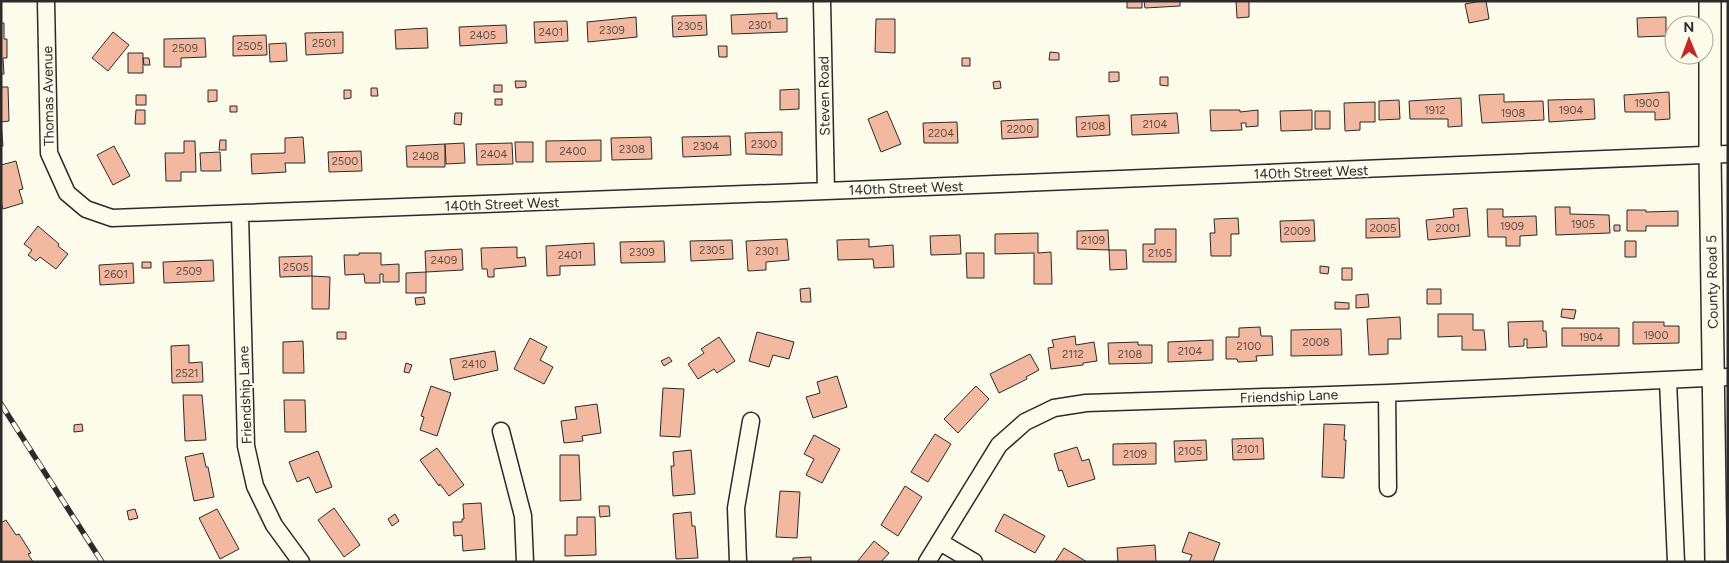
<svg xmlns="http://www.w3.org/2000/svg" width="1729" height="563" font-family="Figtree,sans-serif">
<rect width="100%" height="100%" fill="#fdfbea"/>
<path fill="#f2b8a0" stroke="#2b2b2b" d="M1127 1H1142V8H1127Z
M1144 1H1180V6L1145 8Z
M1236 1H1249V17L1237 18Z
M1481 1H1486L1489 19 1469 23 1465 4Z
M777 13V19L787 18V32L732 34 731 15Z
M706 15 707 35 673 37 672 16Z
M636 17 637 37 588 42 587 22Z
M1666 17V36L1638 37 1637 18Z
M876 19H895V53L875 52Z
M567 21 568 41 535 43 534 22Z
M1 23H4V39H7V58H3L4 74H1Z
M506 25 507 43 460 46 459 27Z
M427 28 428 48 396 49 395 30Z
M113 32 129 45 108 71 92 58Z
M343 32V53L306 55 305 33Z
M266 35 267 55 233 56V36Z
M205 38 206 57 181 58V67H164V39Z
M286 43 287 61 270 62 269 44Z
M718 46H727V57H719Z
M1050 52 1059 53V60H1049Z
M128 53H143V73H128Z
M143 58H149L150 65H144Z
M962 58H970V66H962Z
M1109 72H1119V81L1109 82Z
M1160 77H1168V86L1160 85Z
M515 81H526V87L516 88Z
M1000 81 1001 88 994 89 993 82Z
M494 85H502V92H494Z
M1 87H8L9 121 1 122 3 146H1Z
M371 88H377L378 96H371Z
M799 89V109L780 110V90Z
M208 90H217V101L208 102Z
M344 90H351V98L344 99Z
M1669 92 1670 119 1655 120V112H1625L1624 95Z
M1504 94V102L1543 101 1544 120 1482 123 1479 95Z
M136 95H146V105H136Z
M1461 98 1462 126 1448 127V119H1410L1409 101Z
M495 99H502V105H495Z
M1594 99 1595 119 1549 122 1548 100Z
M1399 100 1400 119 1379 120V101Z
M1375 102V122H1360V130L1345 131 1344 103Z
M230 106H237V112H230Z
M136 110H145V124H135Z
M1210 110H1240V112L1258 110V126L1246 127V123H1241L1242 130 1211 131Z
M1312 110V130L1281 131 1280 111Z
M887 111 901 144 881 152 868 119Z
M1315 111H1330V129H1315Z
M455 113H462L461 125 454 124Z
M1177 113 1179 133 1132 135 1131 115Z
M1109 115 1110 135 1077 137 1076 117Z
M1038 119V137L1002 139 1001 121Z
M957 122 958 143H924L923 123Z
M782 132V155L746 154 745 133Z
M730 136 731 155 683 157 682 137Z
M303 137 305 163H285L286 172 252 174 251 154 285 153V138Z
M651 137 652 159 612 160 611 138Z
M220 140H226V150H219Z
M601 140V161L546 162V141Z
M184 141H195L196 172H181V181H166L165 153H184Z
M515 142H533V162H516Z
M464 143 465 163 446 164 445 144Z
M512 143 513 164 477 165 476 144Z
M445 144V167H407L406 146Z
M114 146 130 176 113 185 97 155Z
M361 151 362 171 329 172 328 152Z
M220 152 221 171H201L200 153Z
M16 161 23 189 19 190 23 203 3 209 1 202V165Z
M1555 207H1570V214L1609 215 1610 233 1556 235Z
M1467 208 1470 236 1428 240 1426 220 1454 217 1453 209Z
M1487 209H1503V217L1536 216 1537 235 1520 236V246H1506V237H1488Z
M1627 210H1646V212L1678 211V226H1646V231H1627Z
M1238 218 1239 234H1231V256H1211L1210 233H1215L1214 219Z
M1399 218 1400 237 1366 238V219Z
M1314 220 1315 241 1281 242 1280 221Z
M1614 225H1620V231H1614Z
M38 226 59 244 58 246 68 254 56 269 40 257 36 261 28 255 32 250 24 244Z
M1155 229H1176V262H1143V244H1155Z
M1108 230 1109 250 1077 249V231Z
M1038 233V253L1051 252 1052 284H1034V253L995 254V234Z
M960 235 961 254 931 255 930 236Z
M787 239 789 260 766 262V270L748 271 746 241Z
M869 239V247L893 245 894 267 874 268 873 259 838 260 837 240Z
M732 240 733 259 691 261 690 241Z
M664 241 665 262 621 263 620 242Z
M1625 241H1636V257H1625Z
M594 243 595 265 560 266V275L547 276 546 246Z
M517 247V258L525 257 526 266 494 269V277H488L487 269H482L481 248Z
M462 249 463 270 426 272 425 251Z
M1109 250H1126L1127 269 1110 270Z
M359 253H381V265L399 264V282H383V274H380V283H365L364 274 345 275 344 255H359Z
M966 253H984V278H967Z
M312 256V276L280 277 279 257Z
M213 260 214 281 164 283 163 262Z
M142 262H151V268H142Z
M133 263 134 283 100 285 99 265Z
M1320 266 1329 267 1328 274 1320 273Z
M1342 268H1352V280H1342Z
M426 272V293H406V273Z
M312 276 330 277 329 309H312Z
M810 288 811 302H801L800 289Z
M1427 289H1441V304H1427Z
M1368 294 1369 307 1356 308V295Z
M424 297 425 304 416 305 415 298Z
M1335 302 1349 303V309H1335Z
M1562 309 1576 310 1574 319 1561 317Z
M1438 314H1473V330H1484L1486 350H1462V336L1438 337Z
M1400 317 1401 339H1388V354L1369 355 1367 319Z
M1543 321V331H1546L1547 347 1527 348V339H1524V346L1509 347 1508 322Z
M1633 322H1664V326H1679V343L1633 344Z
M1260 327 1261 336H1272L1273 355 1256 356 1257 361 1238 362 1237 359H1226V337H1239V328Z
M1562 328H1619V346H1562Z
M1341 329 1342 355 1291 356V330Z
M337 332H346V339H337Z
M757 332 794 342 789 359 773 355 769 367 749 361Z
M1075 336 1076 345 1094 342 1097 361 1083 363V365L1051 369 1048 348 1054 347 1052 340Z
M719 337 735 361 717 373 714 369 698 379 688 364 704 353 701 349Z
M530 338 547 347 540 360 553 367 544 384 514 369Z
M1213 340V360L1168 362V342Z
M303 341 304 373H283V342Z
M1138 342V345H1152V363L1109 364 1108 343Z
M189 345V363L202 362 203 382 172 383 171 346Z
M495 351 498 370 454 380 450 359Z
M1030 354 1039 370 1026 377 1027 379 999 393 990 374Z
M669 357 672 361 664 366 661 361Z
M406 363 412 365 409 373 404 372Z
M837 376 847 407 813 418 806 397 820 393 817 382Z
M431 386 451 393 437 436 420 430 424 417 421 416Z
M976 386 989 399 958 433 944 419Z
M663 388 684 389 680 437 660 436Z
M183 395H202L206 440 185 441Z
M284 400H305L306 432H285Z
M597 404 601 433 582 436 583 441 564 443 561 421 577 419 575 407Z
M82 424 83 431 74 432V425Z
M1324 424 1345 425 1344 440H1346L1344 478 1322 477Z
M935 434 951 444 928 482 911 472Z
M814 435 840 449 822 483 806 475 814 459 804 454Z
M1263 438 1264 459 1233 460 1232 439Z
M1206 440 1207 460 1175 462 1174 441Z
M1156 443V464L1113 465V444Z
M1077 447 1082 461 1089 459 1095 479 1068 487 1062 470 1059 471 1054 454Z
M437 448 464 485 449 496 440 484 439 486 420 460Z
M691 450 695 494 673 496 671 466H674L673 452Z
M318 451 332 487 316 493 309 477 297 482 289 462Z
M203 453 206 467H208L214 497 194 501 185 457Z
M560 455H579L581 500 560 501Z
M905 486 922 497 898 536 881 525Z
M780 491 800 492 797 538 776 537Z
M481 503 485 549 463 551 462 535 454 536 453 522H462V519H464L463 504Z
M599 506H609L610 516 600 517Z
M334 508 360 545 344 557 318 520Z
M135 509 138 518 129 520 127 511Z
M217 509 239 549 220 559 199 518Z
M691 512 692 526H695L698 558 676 559 673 514Z
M395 514 399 521 392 526 388 519Z
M1004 514 1045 536 1035 553 995 531Z
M577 517H595L596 555 565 556V535H577Z
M6 520 16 535 19 534 31 553 28 554 33 562H1V523Z
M1189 532 1220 543 1213 562H1189L1192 555 1182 552Z
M874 541 889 553 881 562H857Z
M1155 545 1156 562H1118L1117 548Z
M1064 548 1087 562H1055Z
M811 557V562H793V558Z"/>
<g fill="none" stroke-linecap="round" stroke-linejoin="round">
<defs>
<path id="minor" d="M46 1 49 153 67 193 86 209 112 218 826 191 1728 154
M822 1 826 191
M240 214 246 446 255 486 274 525 301 562
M1668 381 1676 562
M1387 393 1388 488
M501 431 523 516 525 562
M940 542 974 562
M738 562 736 508 751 421
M927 562 999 445 1025 422 1054 408 1086 403 1387 393 1728 377"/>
<path id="major" d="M1710 1V156L1716 562"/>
</defs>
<use href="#minor" stroke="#2b2b2b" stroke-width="19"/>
<use href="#major" stroke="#2b2b2b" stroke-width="24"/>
<use href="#minor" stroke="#fdfbea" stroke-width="16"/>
<use href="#major" stroke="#fdfbea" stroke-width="21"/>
<defs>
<path id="rail" d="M1 404 102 562"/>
</defs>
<use href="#rail" stroke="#2b2b2b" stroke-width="5.5"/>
<use href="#rail" stroke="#fdfbea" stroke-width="4" stroke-dasharray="11" stroke-linecap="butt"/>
</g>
<g text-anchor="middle" stroke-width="4" stroke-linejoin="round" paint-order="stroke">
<g font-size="11" fill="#5d4e48">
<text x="760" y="29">2301</text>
<text x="690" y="30">2305</text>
<text x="612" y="34">2309</text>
<text x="551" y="36">2401</text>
<text x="483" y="39">2405</text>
<text x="324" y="47">2501</text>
<text x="250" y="50">2505</text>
<text x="185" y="52">2509</text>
<text x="1647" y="107">1900</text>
<text x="1435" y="114">1912</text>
<text x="1571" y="114">1904</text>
<text x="1513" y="117">1908</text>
<text x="1155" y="128">2104</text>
<text x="1093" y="130">2108</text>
<text x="1020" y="133">2200</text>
<text x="941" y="137">2204</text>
<text x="764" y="148">2300</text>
<text x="706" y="150">2304</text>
<text x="632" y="153">2308</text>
<text x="573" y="155">2400</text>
<text x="494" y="158">2404</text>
<text x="426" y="160">2408</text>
<text x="345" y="165">2500</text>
<text x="1583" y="228">1905</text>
<text x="1512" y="230">1909</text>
<text x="1383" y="232">2005</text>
<text x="1448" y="232">2001</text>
<text x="1297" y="235">2009</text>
<text x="1093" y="244">2109</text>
<text x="712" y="254">2305</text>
<text x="767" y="255">2301</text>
<text x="642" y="256">2309</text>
<text x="1160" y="257">2105</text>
<text x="570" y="259">2401</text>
<text x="444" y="264">2409</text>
<text x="296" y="271">2505</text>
<text x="189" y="275">2509</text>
<text x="116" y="278">2601</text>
<text x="1656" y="339">1900</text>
<text x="1591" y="341">1904</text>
<text x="1316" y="346">2008</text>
<text x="1249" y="350">2100</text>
<text x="1190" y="355">2104</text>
<text x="1073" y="358">2112</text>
<text x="1130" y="358">2108</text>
<text x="474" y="368">2410</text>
<text x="187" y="377">2521</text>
<text x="1248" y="453">2101</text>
<text x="1190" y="455">2105</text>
<text x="1135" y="458">2109</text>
</g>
<g font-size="14" fill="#2b2b2b" stroke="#fdfbea">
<text transform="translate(48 96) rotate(-91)" y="5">Thomas Avenue</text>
<text transform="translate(824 96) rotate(-91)" y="5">Steven Road</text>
<text transform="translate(1311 172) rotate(-2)" y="5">140th Street West</text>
<text transform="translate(906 188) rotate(-2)" y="5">140th Street West</text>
<text transform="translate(502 204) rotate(-2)" y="5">140th Street West</text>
<text transform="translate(1712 282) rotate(-91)" y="5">County Road 5</text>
<text transform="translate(245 395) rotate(-92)" y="5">Friendship Lane</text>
<text transform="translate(1289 396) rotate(-2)" y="5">Friendship Lane</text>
</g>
</g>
<rect width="1729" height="563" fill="none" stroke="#2b2b2b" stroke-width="5"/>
<g transform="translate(1689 40) rotate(359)"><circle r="24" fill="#fdfbea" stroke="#a9a89e"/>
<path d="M0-4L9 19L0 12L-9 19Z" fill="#c62828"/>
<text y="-8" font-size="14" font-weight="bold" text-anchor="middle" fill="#2b2b2b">N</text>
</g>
</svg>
